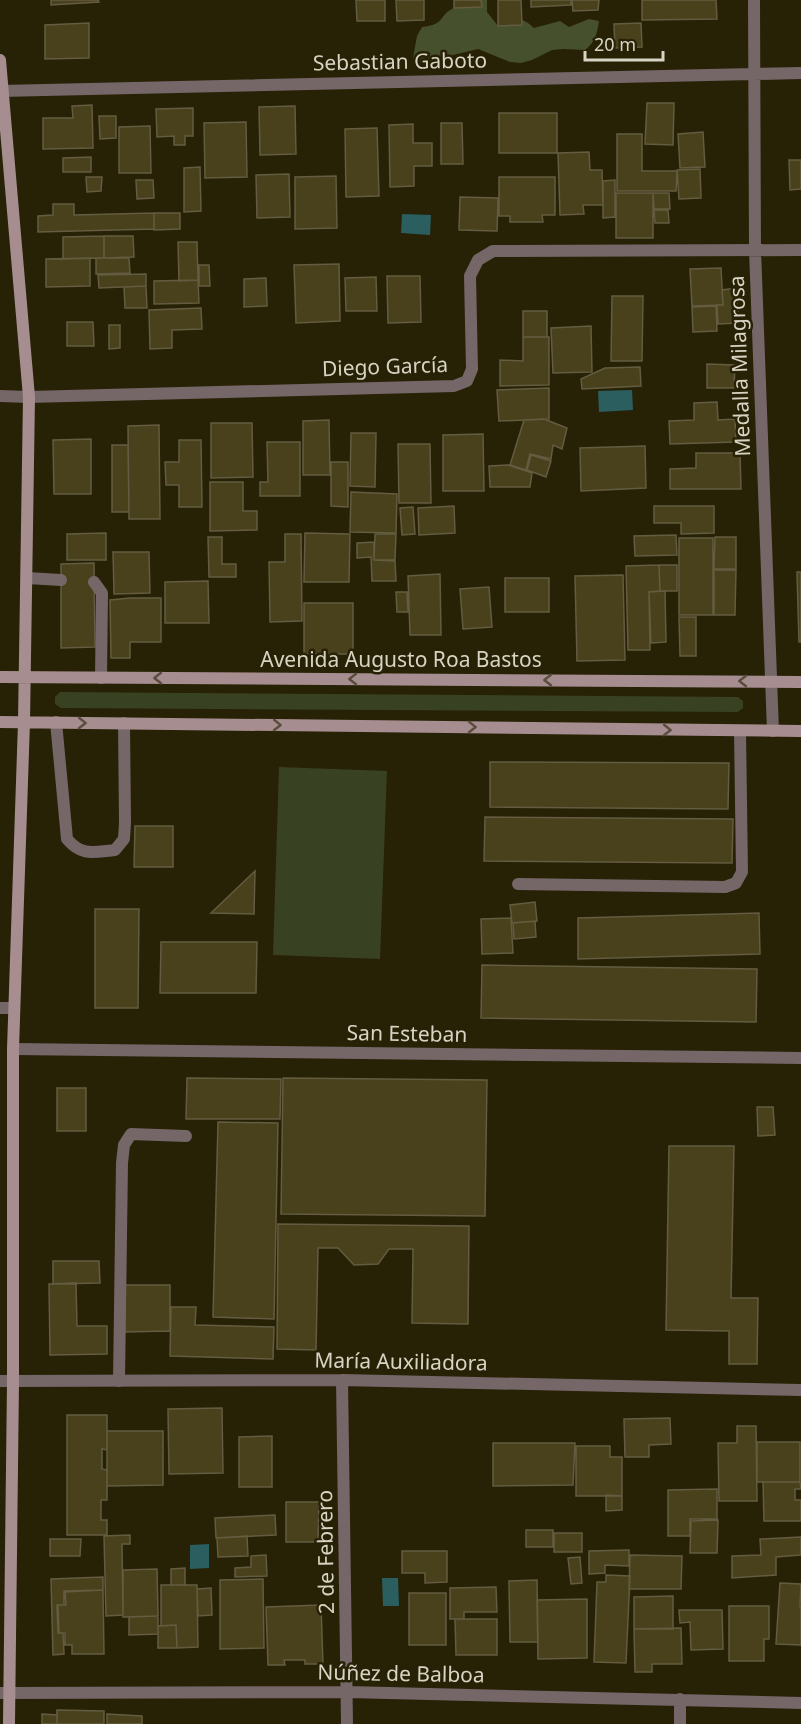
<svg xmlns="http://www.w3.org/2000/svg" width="801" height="1724" font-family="'Noto Sans',sans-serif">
<rect width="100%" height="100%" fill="#272106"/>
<path fill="#394123" d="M60 692 738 697 743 701V708L738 712 61 708 55 704V697Z
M279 767 387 771 380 959 273 955Z"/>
<path fill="#47502d" d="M454 0H487V12L498 26C515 19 520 15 534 28L560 21 569 27 589 19 599 21C597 34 595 42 585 50L564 49 552 50 532 60 521 63 510 62 478 49 445 57 434 63 421 66 413 58 417 36 422 27C446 25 439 14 454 8Z"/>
<path fill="#2b5e5e" d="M402 214 431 215 430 235 401 233Z
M632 390 633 410 599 412 598 391Z
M209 1544V1568L190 1569V1545Z
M382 1578H398L399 1606H383Z"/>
<path fill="#49401c" stroke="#635c40" stroke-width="1.5" d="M51 0H98L99 2 51 5Z
M356 0H385V21H357Z
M396 0H424V20L397 21Z
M454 0H481L482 7 454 8Z
M498 0H521L522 25 498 26Z
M531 0H571V5L531 7Z
M572 0H599L598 10 573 11Z
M642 0H716L717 19 642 20Z
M89 23V58L45 59V25Z
M641 23 642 47 615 48 614 24Z
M647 103H674L673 145 645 144Z
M92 105 93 148 43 149V118H73L72 106Z
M295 106 296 154 260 155 259 107Z
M193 108V136H185V145H174V136L157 137 156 109Z
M499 113H557V153H499Z
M99 116H116V138L100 139Z
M246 122 247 177 205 178 204 123Z
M441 123H462L463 164H441Z
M413 124V143H432V166H414V186L390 187 389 125Z
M150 126 151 173H119V127Z
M377 128 379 196 346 197 345 129Z
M703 132 705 167 680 168 678 134Z
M617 134H642V171H677L676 191H617Z
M589 152 590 170H602L603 205H583L584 214 560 215 558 153Z
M91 157V172H63V158Z
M789 160H801V189L790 190Z
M200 167 201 211 184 212V168Z
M700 169 701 198 679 199 677 170Z
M289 174 290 217 257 218 256 175Z
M336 176 337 228 295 229V177Z
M86 177H102L101 191 87 192Z
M499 177H555V215H542L543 222H510V216H499Z
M136 180H153L154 198 137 199Z
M615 180V217L603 218V181Z
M616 193H653V238H616Z
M653 193H669L670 209H654Z
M460 197 498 198 497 231 459 230Z
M53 204H74V215L154 213V229L38 232V216L53 215Z
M654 210H668L669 223H655Z
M154 213H180V229L154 230Z
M104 236H133L134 257 104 258Z
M104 236V258L63 259V237Z
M178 242H197L198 280 179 281Z
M90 258V286L46 287V259Z
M96 258H129L130 273 96 274Z
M339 264 340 321 296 323 294 265Z
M199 265H209L210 286H199Z
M721 268 723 305 692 306 690 269Z
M146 274V286L99 288 98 275Z
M387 276H420L421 322 388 323Z
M376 277 377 311H346L345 278Z
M266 278 267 306 244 307V279Z
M198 280 199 303 154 304V281Z
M146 286 147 308H125L124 287Z
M736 288 739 323 718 324 717 305H723L722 290Z
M612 296H643L642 361H611Z
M716 306 717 331 693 332 692 307Z
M201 308 202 329 172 330V348L150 349 149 310Z
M523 311H547V337H523Z
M67 322H93L94 346H67Z
M109 325H120V348L109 349Z
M591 326 592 372 553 373 551 328Z
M523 337H549V385L500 386V360L523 361Z
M707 364 735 365 734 388H707Z
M640 367 641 386 582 389 581 379 605 368Z
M549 388V419L499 421 497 390Z
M717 402 718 420 735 419 736 442 670 444 669 421 694 420V403Z
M544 419 567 428 562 449 553 445 551 459 530 454 526 470 510 465 524 420Z
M329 420 330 475H303V421Z
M211 423H252L253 477 211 478Z
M159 425 160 519H129L128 426Z
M351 433H376L375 487 350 486Z
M483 434 484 491H443V435Z
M91 439V494H54L53 440Z
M179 440H201L202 507H179V485H166L165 462H179Z
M267 442H300V496H260V482H268Z
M398 444H430L431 503H399Z
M112 445H128L129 512H112Z
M645 446 646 488 581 491 580 448Z
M696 453H740L741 489H670V469L696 468Z
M531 455 551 461 546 477 527 470Z
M331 462H348V507L331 506Z
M508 465 532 473 530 487H490L489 466Z
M210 482H243V511H257V530L210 531Z
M351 492 397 494 396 533 350 532Z
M454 506 455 533 419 535 418 508Z
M654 506H714V533L681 534V523H654Z
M413 507 415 534 402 535 400 508Z
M106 533V560H67V534Z
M305 533 350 534 349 582H304Z
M285 534H301L302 621 270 622 269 562H285Z
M375 534H396L395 560H374Z
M676 535 677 555 635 556 634 536Z
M208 537H222V564H236V577H209Z
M715 537H736V569H714Z
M679 538H713V615H679Z
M374 542V560L395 561 396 581H372L371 557 357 558V543Z
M113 552H149L150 593 114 594Z
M94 563 95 647 61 648V564Z
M659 565H677V591H660Z
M659 565 660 591 649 592 650 650H628L626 566Z
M714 570H736L735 615H714Z
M797 572H801V642H799Z
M440 574 441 635H410L408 576Z
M623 575 625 660 577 661 575 576Z
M505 578H549V612H505Z
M208 581 209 623H165V582Z
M489 587 492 627 463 629 460 589Z
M665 591 666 642 651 643 649 592Z
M396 592H407L408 612H397Z
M130 598H161V642H130V658H111L110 600Z
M304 603H353V654H304Z
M679 617H696V656H680Z
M490 762 729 763 728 809 490 807Z
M485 817 733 819 732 863 484 861Z
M135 826H173V867H134Z
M255 871 254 914 211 913Z
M535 902 537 921 512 923 510 905Z
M95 909H139L138 1008H95Z
M759 913 760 954 578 959V918Z
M511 918 513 953 482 954 481 919Z
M535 921 536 937 514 939 513 923Z
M161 942H257L256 993H160Z
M482 965 757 969 756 1022 481 1018Z
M187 1078 281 1079 280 1119H186Z
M283 1078 487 1080 485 1216 281 1214Z
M57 1088H86V1131H57Z
M757 1107H773L775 1135 758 1136Z
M218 1122 278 1123 274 1319 213 1317Z
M669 1146H734L731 1298H758L757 1364H729V1331L666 1330Z
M278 1224 469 1226 468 1324 412 1323 413 1249H389L378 1264 354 1265 338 1248H318L316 1350 277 1349Z
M53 1261H99L100 1283 53 1284Z
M76 1283 77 1326H107V1354L50 1355 49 1284Z
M123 1285H170V1331L124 1332Z
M171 1307H196L195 1325 274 1327 273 1359 170 1356Z
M222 1408 223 1473 169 1474 168 1409Z
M67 1415H107V1450L102 1449V1469L107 1470V1500H101V1520H107V1535H67Z
M670 1418 671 1444 649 1445V1457H625L624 1419Z
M737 1426H756L757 1501H719L718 1443H737Z
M107 1431H163V1485L107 1486Z
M272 1436V1487H239V1437Z
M757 1442H800V1482H757Z
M493 1443H575L573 1485 493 1486Z
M576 1446H610V1457H622V1496H576Z
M763 1482H800L801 1489H795V1500H801V1521H764Z
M717 1489V1519H690V1536H668V1490Z
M606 1495 622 1496V1510L606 1511Z
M286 1502H319L318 1542H286Z
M275 1515 276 1535 216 1538 215 1518Z
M718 1520 717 1553H690L691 1521Z
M526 1530H553V1547H526Z
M554 1533H582V1552H554Z
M130 1535V1544H122L123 1615 106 1616 104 1536Z
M247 1536 248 1556 218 1557 217 1538Z
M801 1537V1555L776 1557V1575L732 1578V1556L761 1555 760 1539Z
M50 1539H81L80 1556H50Z
M629 1550V1566L605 1565V1573L589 1574V1551Z
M402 1551H447V1582L425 1583V1573H402Z
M266 1555 267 1576 235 1577V1568L251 1567V1556Z
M630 1555 682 1556 681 1589H629Z
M580 1557 582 1583 571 1584 568 1558Z
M185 1568V1585H171V1569Z
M157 1569 158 1616 123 1617V1570Z
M606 1575 630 1576 626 1663 594 1662 597 1582H606Z
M103 1577V1590L64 1591V1605H57L58 1633H63L64 1654 53 1655 51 1579Z
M263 1579 264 1648 220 1649V1580Z
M537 1580 538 1642H510L509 1581Z
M780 1583 801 1584 800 1607H801V1645L776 1644Z
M161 1585H197L198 1647 177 1648 176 1625 161 1626Z
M496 1587 497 1612H464V1619H450V1588Z
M211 1588 212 1615 198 1616 197 1589Z
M103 1590 104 1654H72V1645H65V1633H59L58 1605H66L65 1592Z
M409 1593H446V1645H409Z
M673 1596V1629H634V1597Z
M587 1599V1658L538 1659 537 1600Z
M321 1605 323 1664H305V1660H284L285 1665H268L266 1607Z
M729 1606H769V1639H764V1661H729Z
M679 1610H722L723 1649 691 1650 690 1622 680 1623Z
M158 1616V1634L129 1635V1617Z
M455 1619H497V1655H456Z
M176 1625 177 1648H158V1626Z
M681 1628 682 1664H652V1672H635L634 1629Z
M57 1710 104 1711V1724H57Z
M42 1714 57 1715V1724H42Z
M107 1714 142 1716V1724H107Z"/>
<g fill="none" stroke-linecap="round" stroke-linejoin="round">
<path stroke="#756668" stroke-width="12" d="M27 578 61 580
M94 582 102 593 101 678
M56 722 67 839C82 857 94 852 115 850L124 839 125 823 124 723
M119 1381 122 1163 124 1145 131 1134 186 1136"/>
<path stroke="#756668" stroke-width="12" d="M754 0 755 250 773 731
M0 91 801 73
M0 396 29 397 454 386 467 381 472 369 470 276 478 260 493 251 801 250
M518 884 725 887 736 883 742 872 740 731
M0 1008H14
M13 1049 801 1058
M342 1380 347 1724
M0 1381 342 1380 801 1390
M0 1693 348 1692 801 1703
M680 1724V1699"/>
<path stroke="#a68e90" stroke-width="12" d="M0 60 29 397 24 722 13 1049V1381L9 1724
M0 677 801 682
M0 722 801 731"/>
</g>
<defs><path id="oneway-chevron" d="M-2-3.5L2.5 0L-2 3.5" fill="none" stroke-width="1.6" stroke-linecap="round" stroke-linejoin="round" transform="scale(1.5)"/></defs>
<g stroke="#5a4d3d">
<use href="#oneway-chevron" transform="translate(158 678) rotate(-180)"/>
<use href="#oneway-chevron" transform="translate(353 679) rotate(-180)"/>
<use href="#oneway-chevron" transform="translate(548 680) rotate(-180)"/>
<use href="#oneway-chevron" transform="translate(743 681) rotate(-180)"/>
<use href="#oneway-chevron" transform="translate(82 723) rotate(1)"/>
<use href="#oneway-chevron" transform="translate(277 725) rotate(1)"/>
<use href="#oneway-chevron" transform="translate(472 727) rotate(1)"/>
<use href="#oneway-chevron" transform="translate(667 730) rotate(1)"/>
</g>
<g text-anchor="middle" stroke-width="5" stroke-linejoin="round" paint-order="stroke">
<g font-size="21" fill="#d8d4c4" stroke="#272106">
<text transform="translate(400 62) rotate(-1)" y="7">Sebastian Gaboto</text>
<text transform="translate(740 366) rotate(-92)" y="7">Medalla Milagrosa</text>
<text transform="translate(385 367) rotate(-2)" y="7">Diego García</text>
<text x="401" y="667">Avenida Augusto Roa Bastos</text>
<text transform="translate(407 1034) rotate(1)" y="7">San Esteban</text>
<text transform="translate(401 1362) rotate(1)" y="7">María Auxiliadora</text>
<text transform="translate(326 1552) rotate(-91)" y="7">2 de Febrero</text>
<text transform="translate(401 1674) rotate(1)" y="7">Núñez de Balboa</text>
</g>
</g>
<path d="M585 51v9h78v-9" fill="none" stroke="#d8d4c4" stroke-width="3"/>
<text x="594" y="51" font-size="18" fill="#d8d4c4" stroke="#272106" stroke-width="4.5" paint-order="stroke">20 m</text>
</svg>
